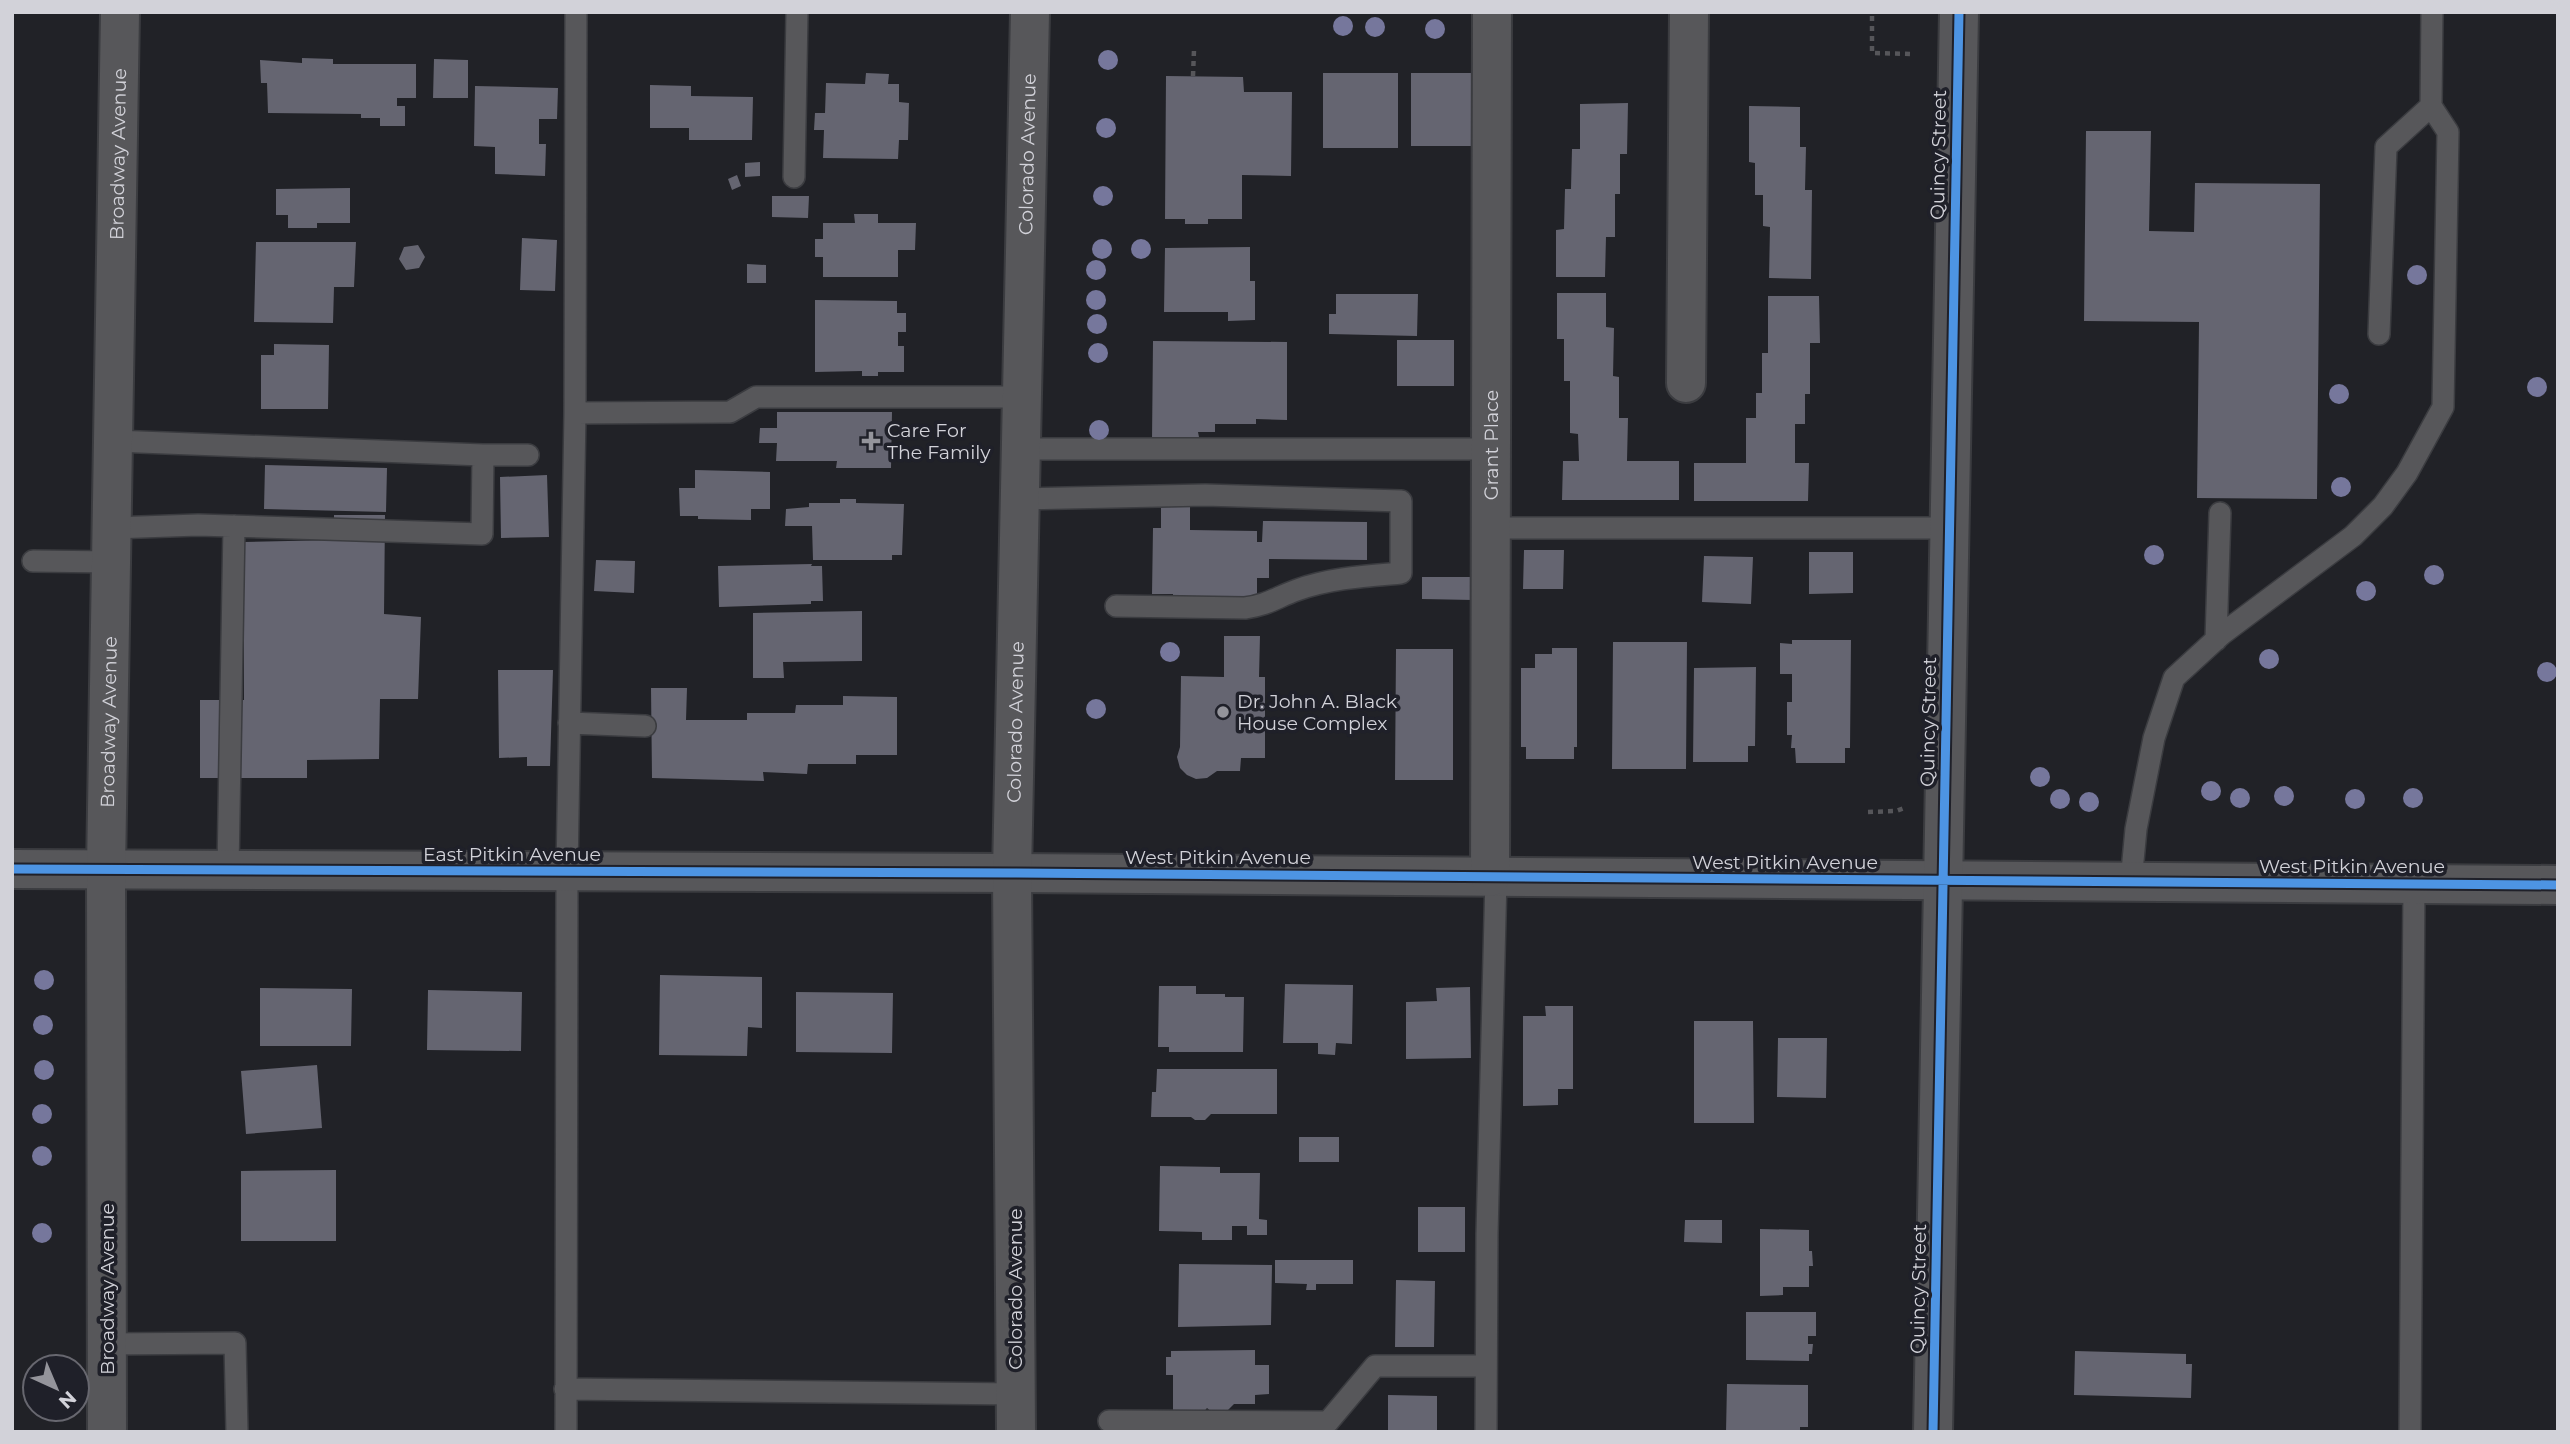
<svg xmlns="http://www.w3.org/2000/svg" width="2570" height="1444" font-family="Montserrat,sans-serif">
<rect width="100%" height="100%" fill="#212227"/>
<path fill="#656571" d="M302 58 333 59V64H416V98H397V106H405V126H380V118H361V114L268 113 267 83H261L260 60 302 63Z
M434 59 468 60V98H433Z
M866 73 889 74 888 84H899V102L909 103 908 140H899L898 159 823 158 824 130H814L815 113H825L826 83 865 84Z
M1323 73H1398V148H1323Z
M1411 73H1471V146H1411Z
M1166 76 1243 77 1244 92H1292L1291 176 1242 175V219H1208V224H1185V219H1165Z
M650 85 691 86V96L753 97 752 140H689V128H650Z
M475 86 558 88 557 119H539V144H546L545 176 495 174V147L474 146Z
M1628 103 1627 154H1620V194H1615V237H1606L1605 277H1556V230L1564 229 1565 189H1571L1572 149H1580V104Z
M1749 106 1800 107V147H1806L1805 190H1812L1811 279 1769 278 1770 227 1763 226V195H1755V163L1749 162Z
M2086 131H2151L2149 231 2194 232 2195 183 2320 184 2317 499 2197 498 2199 322 2084 321Z
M760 162V176L745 177V163Z
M737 175 741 186 732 190 728 179Z
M350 188V223H317V228H288V215H276V189Z
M772 196H809L808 218 772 217Z
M854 214H878V223H916L915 250H898V277H823V257H815V239H823V223H855Z
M522 238 557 240 555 291 520 290Z
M256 242H356L354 287H334L333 323 254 322Z
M418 245 425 257 419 268 406 270 399 259 404 247Z
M1250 247V281H1255V320L1228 321V312H1164L1165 248Z
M747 264 766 265V283H747Z
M1557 293H1606V327L1614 328 1613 376 1619 377V418H1628L1627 461H1679V500H1562L1563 461H1579L1578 434 1570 433V381H1564V339H1557Z
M1336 294H1418L1417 336 1329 334V314H1336Z
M1768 296H1819L1820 343H1810V394H1805V424H1795V463H1809L1808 501H1694V463H1746V418H1756V393H1762V353H1768Z
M815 300 897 301V313H906V332H898V346H904V372H878V376H862V371L815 372Z
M1397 340H1454V386H1397Z
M1153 341 1287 342V420L1256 419V424H1215V432H1198L1199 437H1166V440H1152Z
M274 344 329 345 328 409H261V355H274Z
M777 412H892L891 468H836L837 461H776L777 443H759L760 428H777Z
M265 465 387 468 386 512 264 509Z
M695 470 770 472V509H751V520L698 519V516H680L679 488H695Z
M547 475 549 537 501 538 500 477Z
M840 499H856V503L904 504 902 555H892V560H813L812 526H785L786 509 809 507V503H840Z
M1161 507H1190V530L1257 531V542H1262L1263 521 1367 522V560L1269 559V578H1257V601L1173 600V594H1152L1153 528H1161Z
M334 515H385L384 614 421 617 418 699H380L379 759 307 760V778H200V700H244V542L334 540Z
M1524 550H1564L1563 589H1523Z
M1809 552H1853V593L1809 594Z
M1704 556 1753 557 1751 604 1702 602Z
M596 560 635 561 634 593 594 591Z
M812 564 811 566H822L823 601H811V604L719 607 718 566Z
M1422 577H1473V600L1422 599Z
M862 611V661L783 662 784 678H753V613Z
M1224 636H1260L1259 677H1265V758H1241L1240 771H1217L1207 778 1196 779 1187 775 1180 768 1177 757 1180 747 1181 676 1224 677Z
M1792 640H1851L1850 748H1845V763H1796L1795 748H1791L1792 735H1787V702H1792V674H1780V643L1792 644Z
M1613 642H1687L1686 769H1612Z
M1552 648H1577V747H1574V759H1526V747H1521V668H1535V654H1552Z
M1396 649H1453V780H1395Z
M1756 667 1755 746H1748V762H1693L1694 668Z
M498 670H553L550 766H527V757L499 758Z
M651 688H687L686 720H747V713H795L796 705H843V696L897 697V755H856V764H808L807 774 763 772 764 781 652 778Z
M660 975 762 977V1028L748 1027 747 1056 659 1055Z
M1285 984 1353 985 1352 1044 1336 1043 1335 1055 1318 1054V1043H1283Z
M1159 986H1196V994H1225V997H1244L1243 1052H1169V1047H1158Z
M1470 987 1471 1058 1406 1059V1002L1437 1001 1436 988Z
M260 988 352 989 351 1046H260Z
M428 990 522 992 521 1051 427 1050Z
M796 992 893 993 892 1053 796 1052Z
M1545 1006H1573V1089H1558V1105L1523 1106V1016H1546Z
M1694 1021H1753L1754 1123H1694Z
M1778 1038H1827L1826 1098 1777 1097Z
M317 1065 322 1128 246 1134 241 1071Z
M1157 1069H1277V1114H1211L1205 1120H1195L1191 1117H1151L1152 1092H1156Z
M1299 1137H1339V1162H1299Z
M1160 1166 1220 1167V1173H1260L1259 1219 1267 1220V1235H1247V1226H1232V1240H1202V1232L1159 1231Z
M336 1170V1241H241V1171Z
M1418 1207H1465V1252H1418Z
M1685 1220H1722V1243L1684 1242Z
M1760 1229 1809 1230V1251H1812L1813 1266H1809V1287H1783V1295L1760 1296Z
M1275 1260H1353V1284H1316V1290H1306L1307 1284 1275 1283Z
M1179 1264 1272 1265 1271 1325 1178 1327Z
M1396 1280 1435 1281 1434 1347H1395Z
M1746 1312H1816V1336H1808V1344H1813L1812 1354H1809V1361L1746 1360Z
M1255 1350V1365H1269V1394L1255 1395V1404H1234L1226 1412 1213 1413 1207 1408 1201 1415H1173V1375H1166V1357H1171V1351Z
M2075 1351 2186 1354V1364H2192L2191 1398 2074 1395Z
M1727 1384 1808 1385V1427H1800V1432H1726Z
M1388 1395 1437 1396V1432H1388Z"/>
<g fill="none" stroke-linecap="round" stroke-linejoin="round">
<defs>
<path id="service" d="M794 177 797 12
M2379 334 2386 147 2431 106
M575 413 730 412 756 397H1022
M1021 449H1491
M483 455H528
M1020 499 1205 495 1401 501V573C1367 576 1330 578 1297 590 1277 597 1268 605 1245 608L1116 606
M112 528 198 525 482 534 483 455 114 441
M1491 528H1949
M33 561 112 562
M2216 640 2220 513
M569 723 645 726
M228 870 234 526
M2131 882 2136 829 2154 738 2174 678 2222 634 2353 536 2383 506 2407 473 2443 407 2448 132 2431 106 2432 12
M107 1344 235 1343 237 1432
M565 1389 1016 1394
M1109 1421 1328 1422 1375 1366H1486
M566 1432 567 871 575 413 576 12
M1486 1432 1487 1234 1496 877
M2410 1432 2414 884"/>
<g id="minor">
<path d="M1686 383 1689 12"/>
<path d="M12 869 1012 873 2558 885"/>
<path id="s1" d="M1490 877 1492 12"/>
<path id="s2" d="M107 1432 106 870 120 12"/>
<path d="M1933 1432 1959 12"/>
</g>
<g id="tertiary">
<path id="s3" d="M1016 1432 1012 873 1030 12"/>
</g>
</defs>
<use href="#service" stroke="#3b3c40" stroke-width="24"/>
<use href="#minor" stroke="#3b3c40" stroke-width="42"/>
<use href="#tertiary" stroke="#3b3c40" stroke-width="42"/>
<path stroke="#56565a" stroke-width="4.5" stroke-dasharray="5 5" stroke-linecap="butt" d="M1872 16V53L1913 54
M1193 76 1194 50
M1868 812 1896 811 1904 808"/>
<use href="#service" stroke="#57575a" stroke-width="21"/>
<use href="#minor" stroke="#57575a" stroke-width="38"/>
<use href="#tertiary" stroke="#57575a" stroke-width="38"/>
<defs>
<path id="cycleway" d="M12 869 1012 873 2558 885
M1933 1432 1959 12"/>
</defs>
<use href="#cycleway" stroke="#1f2029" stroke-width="13"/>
<use href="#cycleway" stroke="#4d94e3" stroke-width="9"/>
</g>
<g fill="#76779c">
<circle cx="1343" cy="26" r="10"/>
<circle cx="1375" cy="27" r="10"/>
<circle cx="1435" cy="29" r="10"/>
<circle cx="1108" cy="60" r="10"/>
<circle cx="1106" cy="128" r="10"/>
<circle cx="1103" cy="196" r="10"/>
<circle cx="1102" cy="249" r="10"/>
<circle cx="1141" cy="249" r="10"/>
<circle cx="1096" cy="270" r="10"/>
<circle cx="2417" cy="275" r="10"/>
<circle cx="1096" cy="300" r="10"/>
<circle cx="1097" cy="324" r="10"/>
<circle cx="1098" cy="353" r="10"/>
<circle cx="2537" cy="387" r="10"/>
<circle cx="2339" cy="394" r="10"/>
<circle cx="1099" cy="430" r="10"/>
<circle cx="2341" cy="487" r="10"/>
<circle cx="2154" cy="555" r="10"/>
<circle cx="2434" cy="575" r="10"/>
<circle cx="2366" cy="591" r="10"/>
<circle cx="1170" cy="652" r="10"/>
<circle cx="2269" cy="659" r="10"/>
<circle cx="2547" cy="672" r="10"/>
<circle cx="1096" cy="709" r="10"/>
<circle cx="2040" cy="777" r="10"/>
<circle cx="2211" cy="791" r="10"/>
<circle cx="2284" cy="796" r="10"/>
<circle cx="2240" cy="798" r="10"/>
<circle cx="2413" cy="798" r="10"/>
<circle cx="2060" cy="799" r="10"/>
<circle cx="2355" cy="799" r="10"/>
<circle cx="2089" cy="802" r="10"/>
<circle cx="44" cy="980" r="10"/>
<circle cx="43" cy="1025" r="10"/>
<circle cx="44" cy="1070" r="10"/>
<circle cx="42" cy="1114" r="10"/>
<circle cx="42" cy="1156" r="10"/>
<circle cx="42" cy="1233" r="10"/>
</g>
<g fill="#94949b" stroke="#1f2029" stroke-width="2.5">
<path d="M867.5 430.5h7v7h7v7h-7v7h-7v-7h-7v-7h7z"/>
<circle cx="1223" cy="712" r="7"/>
</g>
<g text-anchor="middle" stroke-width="7" stroke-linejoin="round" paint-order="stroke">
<g font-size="19" fill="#d2d2d9" stroke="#1f2029">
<text dy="7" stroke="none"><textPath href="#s2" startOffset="1278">Broadway Avenue</textPath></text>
<text dy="7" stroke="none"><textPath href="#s3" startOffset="1278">Colorado Avenue</textPath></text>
<text transform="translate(1938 155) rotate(-89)" y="7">Quincy Street</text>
<text dy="7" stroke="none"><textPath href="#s1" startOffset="432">Grant Place</textPath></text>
<text dy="7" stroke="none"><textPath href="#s2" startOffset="710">Broadway Avenue</textPath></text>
<text dy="7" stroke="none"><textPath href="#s3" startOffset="710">Colorado Avenue</textPath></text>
<text transform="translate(1928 722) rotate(-89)" y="7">Quincy Street</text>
<text x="512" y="861">East Pitkin Avenue</text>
<text x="1218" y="864">West Pitkin Avenue</text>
<text x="1785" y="869">West Pitkin Avenue</text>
<text x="2352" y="873">West Pitkin Avenue</text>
<text transform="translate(107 1289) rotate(-90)" y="7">Broadway Avenue</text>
<text transform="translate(1015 1289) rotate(-90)" y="7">Colorado Avenue</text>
<text transform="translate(1918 1289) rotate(-89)" y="7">Quincy Street</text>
</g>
<g font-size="19" fill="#d2d2d9" stroke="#1f2029" text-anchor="start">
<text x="887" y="437">Care For<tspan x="887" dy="22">The Family</tspan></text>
<text x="1237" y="708">Dr. John A. Black<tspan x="1237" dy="22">House Complex</tspan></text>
</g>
</g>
<rect width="2570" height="1444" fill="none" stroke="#d2d2d9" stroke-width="28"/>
<g transform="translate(56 1388) rotate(136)"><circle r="33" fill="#1f2029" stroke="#67676f" stroke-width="2"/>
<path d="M0-5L12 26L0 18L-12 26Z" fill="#94949b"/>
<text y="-10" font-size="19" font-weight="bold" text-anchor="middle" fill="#d2d2d9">N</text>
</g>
</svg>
